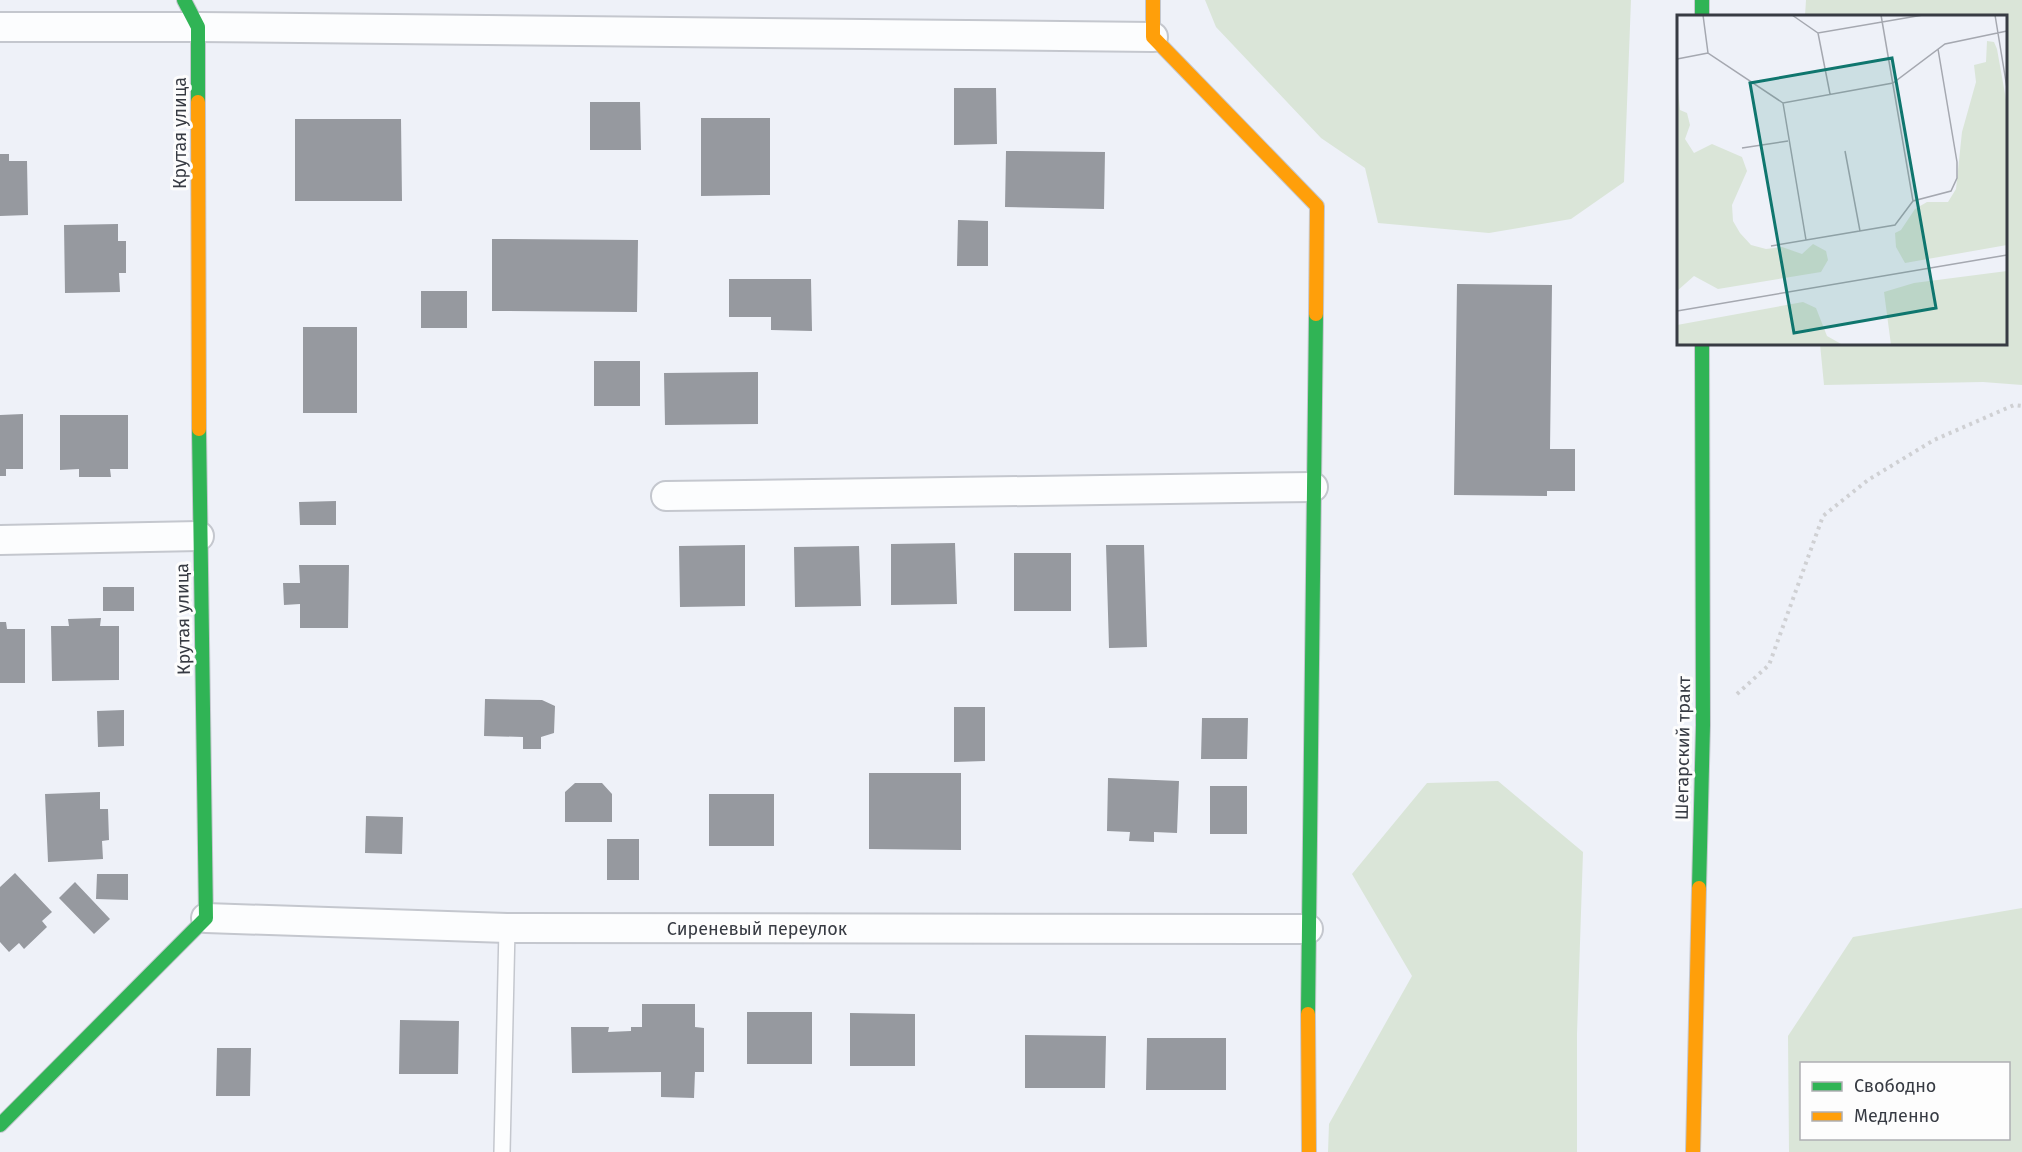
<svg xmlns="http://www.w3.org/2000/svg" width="2022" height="1152" font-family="'Fira Sans',sans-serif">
<rect width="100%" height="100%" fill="#eef1f8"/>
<path fill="#dae5d8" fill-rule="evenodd" d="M1205 0H1631L1624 182 1571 219 1489 233 1378 223 1365 168 1321 138 1216 27Z
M1806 0H2022V385L1983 382 1824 385 1820 344H2006V16H1805Z
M1498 781 1583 852 1577 1034V1152H1328L1329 1124 1412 976 1352 874 1427 783Z
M2022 908V1152H1789L1788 1036 1853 937ZM1802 1064H2008V1138H1802Z"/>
<path fill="#96999f" d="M954 88H996L997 144 954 145Z
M590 102H640L641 150H590Z
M701 118H770V195L701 196Z
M295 119H401L402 201H295Z
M1006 151 1105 152 1104 209 1005 207Z
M0 154H9V161H27L28 215 0 216Z
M958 220 988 221V266H957Z
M118 224V241H126V273H119L120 292 65 293 64 225Z
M492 239 638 240 637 312 492 311Z
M729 279H811L812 331 771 330V317H729Z
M1457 284 1552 285 1550 449H1575V491H1547V496L1454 495Z
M421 291H467V328H421Z
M303 327H357V413H303Z
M594 361H640V406H594Z
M758 372V424L665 425 664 373Z
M23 414V469H6V476H0V415Z
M60 415H128V469H110L111 477H79V469L60 470Z
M336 501V525H300L299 502Z
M955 543 957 604 891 605V544Z
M745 545V606L680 607 679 546Z
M1106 545H1144L1147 647 1109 648Z
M859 546 861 606 795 607 794 547Z
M1014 553H1071V611H1014Z
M299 565H349L348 628H300V604L284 605 283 583H300Z
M103 587H134V611H103Z
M101 618 100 626H119V680L52 681 51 626H69L68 619Z
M0 622H6L7 629H25V683H0Z
M485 699 542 700 555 706 554 733 541 737V749H523V737L484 736Z
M954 707H985V761L954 762Z
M124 710V746L98 747 97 711Z
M1202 718H1248L1247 759H1201Z
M869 773H961V850L869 849Z
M1108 778 1179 781 1177 833 1154 832V842L1129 841 1130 832 1107 831Z
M575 783H602L612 794V822H565V792Z
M1210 786H1247V834H1210Z
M100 792V809H108L109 840 102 841 103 859 48 862 45 794Z
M709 794H774V846H709Z
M366 816 403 817 402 854 365 853Z
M607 839H639V880H607Z
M15 873 52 912 42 921 47 927 24 949 19 943 9 952 0 942V887Z
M97 874H128V900L96 899Z
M75 882 110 919 94 934 59 898Z
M642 1004H695V1027L704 1028V1072H695L694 1098 661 1097V1072L572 1073 571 1027H609L608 1032 631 1031V1027H642Z
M747 1012H812V1064H747Z
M850 1013 915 1014V1066H850Z
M400 1020 459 1021 458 1074H399Z
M1025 1035 1106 1036 1105 1088H1025Z
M1147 1038H1226V1090H1146Z
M217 1048H251L250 1096H216Z"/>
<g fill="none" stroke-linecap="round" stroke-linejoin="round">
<defs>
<path id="lane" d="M502 1152 507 928"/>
<path id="street" d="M0 27H198L1153 37
M666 496 1313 487
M0 540 199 536
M206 918 507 928 1308 929"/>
<path id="fast" d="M184 0 198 27V102
M1702 0V16
M1699 888 1703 725 1702 344
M1308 1014 1316 314
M0 1125 206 918 199 429"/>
<path id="slow" d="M1153 0V37L1317 206 1316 314
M198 102 199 429
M1308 1014 1309 1152
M1693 1152 1699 888"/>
</defs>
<use href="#lane" stroke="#c4c7ce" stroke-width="18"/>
<use href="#street" stroke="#c4c7ce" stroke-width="32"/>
<use href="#fast" stroke="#c4c7ce" stroke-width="16"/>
<use href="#slow" stroke="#c4c7ce" stroke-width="16"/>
<path stroke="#cfd0d3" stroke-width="4" stroke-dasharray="3 4.5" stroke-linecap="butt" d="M1737 694 1769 665 1823 516 1868 480 1934 440 2014 405 2022 406"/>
<use href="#lane" stroke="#fcfdfe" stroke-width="15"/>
<use href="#street" stroke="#fcfdfe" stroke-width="28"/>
<use href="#fast" stroke="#30b455" stroke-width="14"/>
<use href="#slow" stroke="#ff9f0a" stroke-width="14"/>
</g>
<g text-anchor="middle" stroke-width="6" stroke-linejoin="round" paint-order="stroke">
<g font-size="18" fill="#373b43" stroke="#fdfdfd">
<text transform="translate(180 133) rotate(-90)" y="6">Крутая улица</text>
<text transform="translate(183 619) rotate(-91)" y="6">Крутая улица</text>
<text transform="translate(1683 748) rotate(-89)" y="6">Шегарский тракт</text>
<text x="757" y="935">Сиреневый переулок</text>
</g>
</g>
<g transform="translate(1677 15)">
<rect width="330" height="330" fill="#eef1f8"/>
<path d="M310 26 317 27 320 34 330 90V230L228 248 219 232 218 218 224 215 238 194 250 187H271L279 174 285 117 299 67 297 50 309 47ZM0 67 3 95 10 98 13 110 8 124 17 138 35 129 65 142 70 156 55 190 56 206 63 218 74 230 89 234 105 232 125 239 136 229 149 236 151 245 144 257 41 274 17 261 0 276ZM330 256V330H214L207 277 237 268ZM126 287 139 293 150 321 166 330H0V310Z" fill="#dae5d8"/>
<path fill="none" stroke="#a5a8b0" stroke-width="1.5" d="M26 0 31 38 106 88 216 68 268 29 330 16M115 0 141 18 246 0M204 0 236 186M318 0 330 73M141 18 153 79M0 44 31 38M106 88 129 225M65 133 111 126M168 136 183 216M94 231 218 210 236 186 274 176 280 163V147L261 34M0 296 330 240"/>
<path fill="#0f766e" fill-opacity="0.15" stroke="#0f766e" stroke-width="3" d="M215 43 259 293 117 318 73 68Z"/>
<rect width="330" height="330" fill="none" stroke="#373b43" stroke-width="3"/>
</g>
<rect x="1800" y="1062" width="210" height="78" fill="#fdfdfd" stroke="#aeafb3" stroke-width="1.5"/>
<rect x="1812" y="1082" width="30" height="9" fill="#30b455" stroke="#aeafb3" stroke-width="1.5"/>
<text x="1854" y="1092" font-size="18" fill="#373b43">Свободно</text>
<rect x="1812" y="1112" width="30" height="9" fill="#ff9f0a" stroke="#aeafb3" stroke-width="1.5"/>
<text x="1854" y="1122" font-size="18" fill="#373b43">Медленно</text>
</svg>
